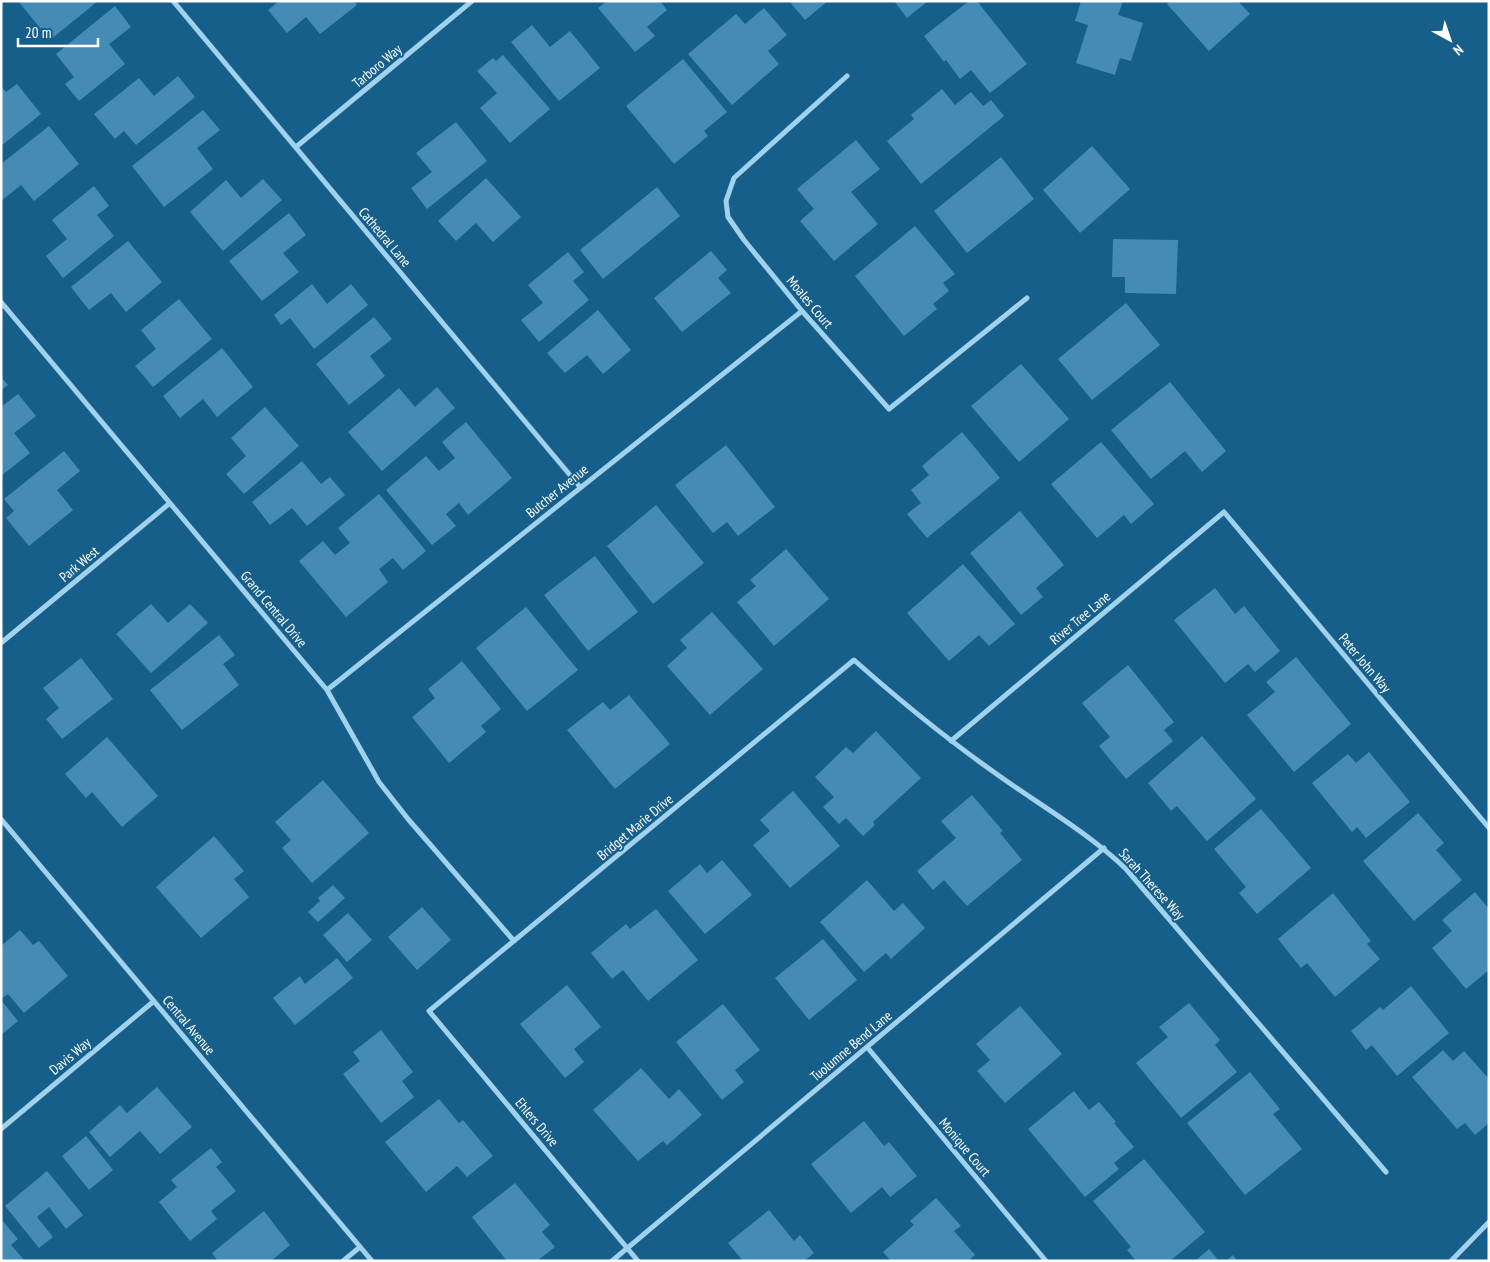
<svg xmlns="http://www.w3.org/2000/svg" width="1490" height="1262" font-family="'PT Sans Narrow',sans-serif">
<rect width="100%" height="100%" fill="#175f8b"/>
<path fill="#448cb5" d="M18 1H98L50 40Z
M279 1H354L357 5 320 34 306 17 287 33 268 10Z
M607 1H660L667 10 647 27 655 36 635 52 598 8Z
M789 1H828L805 20Z
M894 1H928L907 18Z
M969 1H977L1027 64 990 93 971 70 960 79 946 60 944 62 924 36Z
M1081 1H1123L1118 15 1143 23 1131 61 1120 58 1115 75 1076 63 1088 25 1075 21Z
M1170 1H1238L1250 14 1209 51 1167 4Z
M115 6 131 27 109 44 125 64 79 101 65 84 74 77 56 54Z
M764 8 787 35 768 51 779 64 732 105 688 54 736 14 745 24Z
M532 25 550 47 570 31 600 68 559 101 511 42Z
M503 55 550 109 510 143 480 108 497 93 477 71 493 58 496 61Z
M683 59 727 112 704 131 708 136 674 164 626 106Z
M178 76 195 97 136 145 124 131 115 139 94 114 139 78 154 96Z
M17 84 41 114 1 146V86L6 92Z
M942 89 955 105 971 92 983 106 991 100 1004 116 921 184 887 141 914 119 911 115Z
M203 110 220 130 197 148 213 169 164 207 132 166Z
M456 122 487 161 427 209 411 188 432 172 416 153Z
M49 126 79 164 34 201 21 185 1 201V164Z
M856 140 880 169 851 192 878 224 834 261 800 221 814 209 797 189Z
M1092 146 1130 189 1080 233 1043 190Z
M1001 157 1034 199 967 253 934 211Z
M486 178 521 217 493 242 476 223 456 241 438 221Z
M263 179 282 200 223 251 190 212 226 180 241 198Z
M94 186 109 206 97 215 114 236 63 278 46 256 67 239 52 220Z
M657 187 680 216 603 279 580 250Z
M289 213 306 235 283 253 299 272 262 301 229 261Z
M915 226 955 274 943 283 949 291 933 304 937 309 904 336 855 276Z
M1113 239 1178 240 1176 294 1125 293V277H1112Z
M128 241 162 282 126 312 111 293 89 310 71 287Z
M711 251 727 270 718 278 731 293 682 332 654 298Z
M568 252 584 272 573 281 589 300 539 342 521 320 543 303 528 285Z
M312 284 327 304 351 284 368 305 314 349 290 318 281 325 274 315Z
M179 299 212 339 153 387 135 366 156 349 141 330Z
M1126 303 1160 345 1092 400 1058 359Z
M598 310 631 350 603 374 587 355 565 373 547 353Z
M374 317 392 339 370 356 385 376 349 405 316 364Z
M222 348 253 387 217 417 203 399 180 418 163 396Z
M1021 364 1069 419 1019 462 971 406Z
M1 377 8 385 1 390Z
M1170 382 1226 451 1202 472 1185 451 1151 479 1111 430Z
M437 387 455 408 382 471 348 432 399 388 415 407Z
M18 394 36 416 14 433 30 453 1 476V407Z
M265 407 299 446 244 494 226 474 246 456 231 438Z
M466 422 512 478 468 515 459 503 446 514 456 526 432 545 386 490 426 456 439 471 455 458 442 442Z
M962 432 1000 478 927 538 907 514 921 503 911 490 929 475 922 466Z
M1101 442 1154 504 1131 524 1124 515 1097 538 1051 484Z
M726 445 775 507 738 536 727 522 713 533 675 485Z
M64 451 80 471 57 490 73 510 29 546 6 518 14 511 4 499Z
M302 461 321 484 330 477 345 495 307 526 292 508 270 525 252 502Z
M379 494 426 551 403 570 393 558 379 569 388 582 346 617 299 561 323 541 335 555 350 543 338 528Z
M656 505 704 563 653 604 607 546Z
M1020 511 1064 565 1036 588 1043 597 1021 615 970 553Z
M786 549 829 599 774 646 737 602 756 586 750 580Z
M595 556 638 612 588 651 544 595Z
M963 564 1015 624 989 646 979 635 949 661 907 613Z
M1215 588 1235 614 1244 606 1280 651 1255 672 1248 664 1225 683 1174 620Z
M151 604 168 623 190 604 208 623 151 673 116 634Z
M526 607 578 670 527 711 476 648Z
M712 612 763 669 710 715 667 666 687 648 680 640Z
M219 635 235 655 223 664 239 685 182 730 150 690Z
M1296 657 1351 724 1294 772 1247 715 1275 692 1266 682Z
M81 658 113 699 62 739 46 719 59 708 43 688Z
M462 661 501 709 481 726 486 732 449 763 412 717 435 698 428 689Z
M1128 665 1174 722 1164 730 1173 741 1126 779 1099 746 1110 737 1082 703Z
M629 695 670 744 615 789 567 730 603 702 610 710Z
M876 731 921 778 873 822 875 825 863 836 846 818 839 824 823 807 834 797 815 777 846 747 853 753Z
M1202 736 1256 799 1207 841 1177 806 1171 811 1148 783Z
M107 737 158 796 122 827 92 792 86 798 65 774Z
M1369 752 1410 802 1366 838 1357 827 1352 832 1312 783 1348 754 1356 763Z
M323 780 369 833 312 883 282 848 291 840 275 822Z
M793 791 840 846 790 888 753 845 770 831 760 820Z
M972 795 1003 831 1000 833 1022 860 967 906 944 880 933 890 917 871 956 838 941 821Z
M1261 809 1311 868 1257 914 1239 893 1246 887 1214 849Z
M1418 813 1444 843 1436 850 1462 880 1414 921 1363 861Z
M214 836 244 871 234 879 249 897 201 938 156 887Z
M722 860 752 895 705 934 668 891 700 864 707 873Z
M867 880 894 911 903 903 925 928 891 959 886 953 864 972 820 922Z
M333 885 345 898 318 922 308 912 320 901 318 898Z
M1475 892 1489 909V970L1466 989 1432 948 1452 931 1442 920Z
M1333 893 1371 941 1367 944 1380 959 1335 997 1307 963 1301 968 1278 939Z
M422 907 451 940 417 970 388 937Z
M656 909 698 960 648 1001 623 970 612 979 591 953 626 924 630 929Z
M348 913 372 940 347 962 323 935Z
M20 930 33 945 39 941 68 976 24 1013 8 994 1 999V946Z
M823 939 857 980 809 1020 775 978Z
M337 958 353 978 295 1025 273 998 300 976 305 984Z
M567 985 601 1027 574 1049 584 1062 565 1078 520 1024Z
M1411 986 1449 1033 1397 1076 1372 1045 1366 1050 1351 1031 1380 1007 1383 1010Z
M1 1000 18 1021 1 1035Z
M1189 1003 1220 1040 1215 1045 1237 1072 1181 1118 1136 1063 1168 1037 1159 1027Z
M723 1004 760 1050 735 1070 744 1082 722 1100 676 1042Z
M1020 1006 1062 1054 1005 1103 977 1071 990 1060 976 1044Z
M381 1030 413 1072 402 1081 414 1097 381 1123 343 1074 360 1061 353 1052Z
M1443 1050 1453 1061 1464 1051 1489 1079V1123L1475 1135 1465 1123 1457 1129 1412 1077Z
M641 1068 669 1099 679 1089 702 1115 667 1145 663 1141 638 1161 593 1110Z
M1250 1072 1280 1109 1273 1114 1302 1149 1245 1195 1187 1123Z
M157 1087 192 1127 160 1154 140 1131 110 1157 89 1132 120 1105 127 1113Z
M1074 1091 1089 1110 1099 1102 1116 1122 1114 1123 1134 1147 1114 1163 1119 1169 1085 1197 1028 1129Z
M439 1099 459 1123 463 1120 493 1156 467 1177 457 1166 426 1192 385 1142Z
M864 1121 884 1146 889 1142 917 1176 890 1197 882 1187 851 1213 811 1164Z
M86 1136 113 1170 89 1190 62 1156Z
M211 1148 222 1162 216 1167 236 1191 211 1211 217 1219 190 1241 159 1202 177 1187 171 1180Z
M1144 1159 1205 1232 1170 1261H1136L1127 1250 1131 1247 1093 1201Z
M47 1171 83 1215 66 1229 49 1207 37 1217 53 1237 39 1248 5 1206Z
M515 1183 550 1225 542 1232 555 1247 537 1261H507L472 1217Z
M936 1198 961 1226 954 1231 975 1255 968 1261H891L883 1252 914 1225 910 1221Z
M769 1210 794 1241 800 1235 814 1253 804 1261H743L728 1243Z
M264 1211 290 1245 271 1261H218L212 1253Z
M1 1219 18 1239 11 1245 25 1261H1Z
M1209 1249 1219 1261H1195Z
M1233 1255 1237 1261H1226Z"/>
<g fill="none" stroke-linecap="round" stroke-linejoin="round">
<path stroke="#a0d2ee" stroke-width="5" d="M173 1 580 487
M847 76 734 178 726 201 728 217 744 240 802 311 889 409 1027 298
M296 147 472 1
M1 302 327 690 379 782 408 819 514 941
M1 643 170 503
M327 690 802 311
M951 741 1224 512 1489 828
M1 819 372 1261
M867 1047 1046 1261
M1 1129 154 1001
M343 1261 360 1247
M612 1261 1104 848
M638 1261 429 1011 854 660C898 699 943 736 991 770 1036 803 1085 830 1126 869L1386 1172
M1451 1261 1489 1222"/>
</g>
<g text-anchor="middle" stroke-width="4" stroke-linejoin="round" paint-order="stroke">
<g font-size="14" fill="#fff" stroke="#175f8b">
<text transform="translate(377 66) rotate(-40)" y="5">Tarboro Way</text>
<text transform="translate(385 237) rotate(50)" y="5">Cathedral Lane</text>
<text transform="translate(810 302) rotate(50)" y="5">Moales Court</text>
<text transform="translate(557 491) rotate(-39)" y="5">Butcher Avenue</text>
<text transform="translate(79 564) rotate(-40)" y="5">Park West</text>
<text transform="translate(274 609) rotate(50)" y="5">Grand Central Drive</text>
<text transform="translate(1080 618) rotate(-40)" y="5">River Tree Lane</text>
<text transform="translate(1365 663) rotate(50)" y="5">Peter John Way</text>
<text transform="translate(635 827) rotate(-40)" y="5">Bridget Marie Drive</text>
<text transform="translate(1152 884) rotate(48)" y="5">Sarah Therese Way</text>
<text transform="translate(189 1025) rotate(50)" y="5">Central Avenue</text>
<text transform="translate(851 1046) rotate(-40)" y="5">Tuolumne Bend Lane</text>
<text transform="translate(70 1056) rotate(-40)" y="5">Davis Way</text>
<text transform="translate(537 1122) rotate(50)" y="5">Ehlers Drive</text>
<text transform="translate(965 1147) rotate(50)" y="5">Monique Court</text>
</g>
</g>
<rect width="1490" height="1262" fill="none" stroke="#ffffff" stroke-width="5"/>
<g transform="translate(1450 40) rotate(140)" stroke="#175f8b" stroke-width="4" paint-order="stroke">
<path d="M0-4L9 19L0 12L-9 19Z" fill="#ffffff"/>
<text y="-8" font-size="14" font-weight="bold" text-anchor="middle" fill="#ffffff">N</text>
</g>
<path d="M18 38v8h80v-8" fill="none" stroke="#ffffff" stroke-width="2.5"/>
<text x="25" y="38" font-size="15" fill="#ffffff" stroke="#175f8b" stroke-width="4" paint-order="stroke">20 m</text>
</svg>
